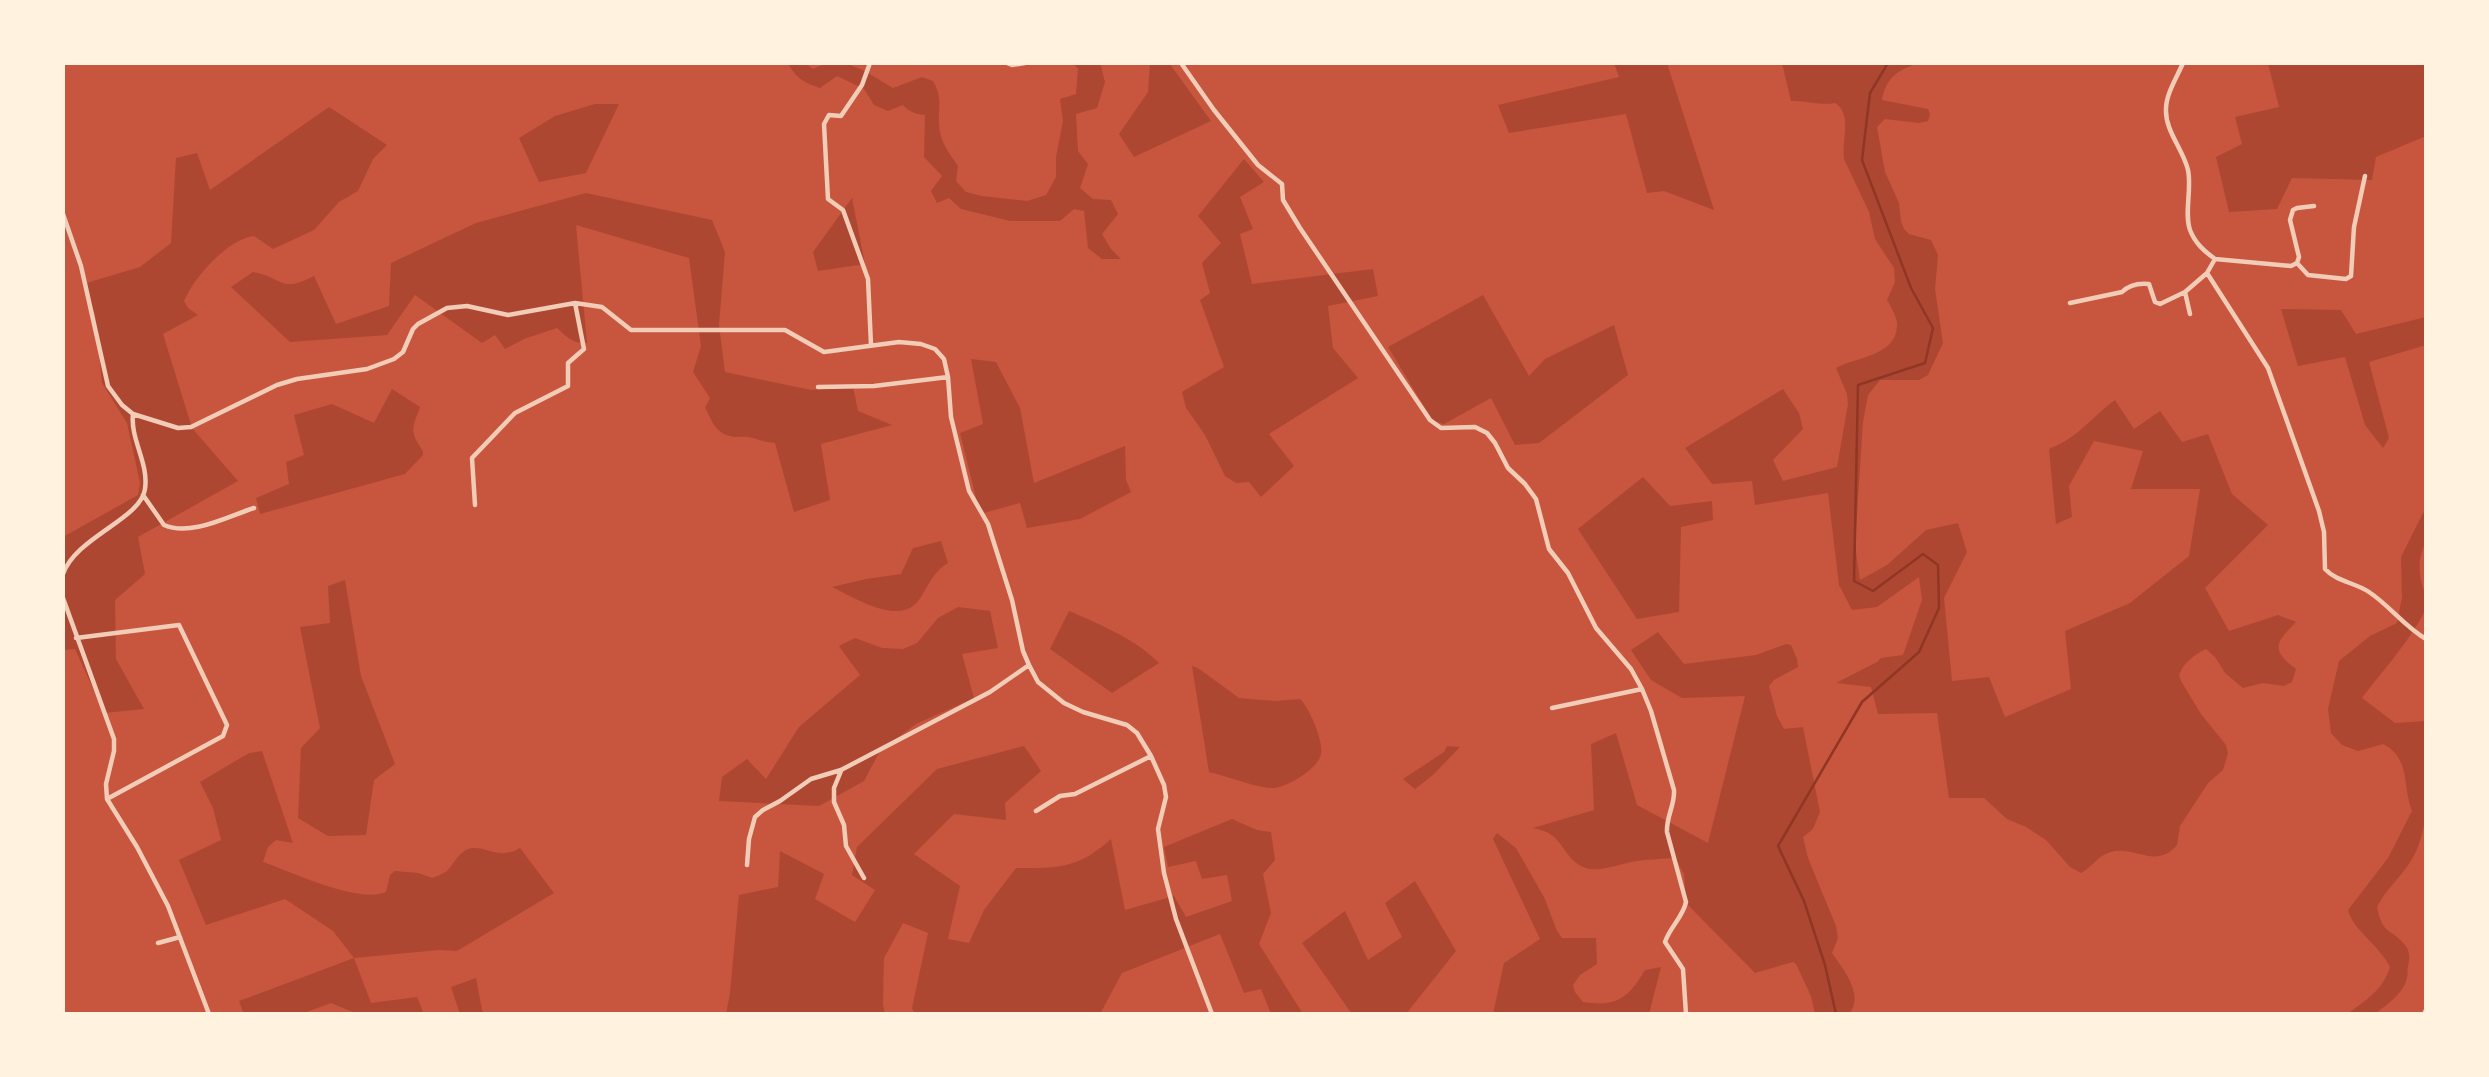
<svg xmlns="http://www.w3.org/2000/svg" width="2489" height="1077" font-family="Figtree,sans-serif">
<rect width="100%" height="100%" fill="#c8553d"/>
<path fill="#ae4732" d="M788 63H805L813 69C844 53 867 73 893 88L922 77 933 81C943 98 938 106 939 125 940 142 949 153 958 166L956 181 966 192 982 196 1027 201 1046 195 1056 177V157L1063 121 1060 99 1076 94 1078 69 1073 63H1100L1105 82 1097 108 1076 114 1078 151 1088 164 1080 188 1093 199 1111 200 1118 214 1102 234 1111 249 1121 259H1102L1088 248 1084 211 1074 209 1060 221H1010L961 209 949 198 937 203 931 191 942 176 924 157 925 115C916 114 909 112 903 105L888 111 874 105 864 89 837 76 820 88C804 83 796 78 788 63Z
M1150 63H1169L1211 121 1134 157 1119 134 1148 92Z
M1614 63H1667L1714 210 1664 191 1647 193 1626 114 1509 133 1498 105 1619 77Z
M1782 63H1919C1898 70 1886 77 1882 100L1928 109 1930 114 1928 121 1919 123 1885 119 1877 127 1885 172 1899 203 1901 221 1904 229 1909 234 1931 240 1938 255 1935 289 1943 343 1928 375 1919 380H1880L1868 395 1863 422 1855 545 1860 580 1887 565 1926 530 1958 523 1967 552 1944 598 1952 681 1989 677 2005 717 2071 689 2065 631 2130 603 2189 556 2200 489H2131L2143 451 2094 441 2069 486 2072 517 2056 524 2049 449C2081 436 2089 419 2115 400L2134 429 2160 411 2182 442 2208 434 2232 494 2268 525 2205 588 2229 631 2278 615 2296 622C2277 642 2269 649 2296 669L2292 682 2284 686 2263 683 2243 688 2225 673 2215 657 2206 649C2194 655 2184 662 2179 675L2181 681 2201 714 2226 745 2228 753 2223 770 2208 783 2180 826 2177 845C2155 871 2133 843 2108 853 2097 857 2091 868 2081 873L2070 867 2046 840 2026 827 2007 819 1984 798H1949L1937 713 1878 714 1871 687 1836 683 1877 662 1881 658 1903 655 1922 600 1919 577 1877 607 1852 610 1839 585 1828 493 1755 505 1752 481 1712 484 1685 448 1783 389 1799 413 1803 429 1773 460 1783 481 1837 467 1848 404 1847 394 1836 368C1856 357 1896 356 1897 326 1898 318 1891 307 1887 300L1895 282 1894 268 1875 239 1869 212 1844 159C1841 141 1853 114 1835 103 1819 106 1807 100 1791 101Z
M2268 63H2426V136L2376 157 2372 180 2292 178 2277 209 2229 212 2216 157 2242 144 2235 117 2279 107Z
M595 104H619L586 173 539 182 519 138 555 116Z
M329 107 387 145 373 159 358 191 339 202 314 230 273 249 254 236C228 239 194 277 184 301L188 308 198 315 163 334 192 428 238 481 138 537 145 574 115 600 116 659 144 709 104 713 75 649 63 650V537L138 495 140 483 127 423 102 383 95 314 83 284 140 267 171 243 176 158 197 153 210 190Z
M1244 159 1264 182 1240 197 1253 229 1240 234 1252 284 1373 269 1378 296 1328 306 1333 348 1358 378 1269 434 1294 466 1261 497 1249 482 1236 483 1225 476 1205 435 1186 408 1182 392 1224 367 1200 300 1210 293 1202 263 1221 243 1198 216Z
M586 193 712 220 725 252 719 325 725 372 811 390 853 387 858 411 892 425 821 444 830 500 794 512 775 443C763 442 758 439 748 437 742 436 736 438 730 436 715 433 712 420 705 408L710 398 693 372 701 346 689 258 576 225 587 343C573 344 567 337 557 328L524 339 505 349 495 335 482 343 415 295 387 335 290 342 231 287 253 272C283 277 280 294 314 276L336 324 389 306 391 263 476 223Z
M852 198 865 264 818 271 813 252Z
M1483 295 1529 376 1545 359 1614 325 1628 375 1539 443 1515 445 1491 398 1444 424 1433 421 1388 347Z
M2281 309 2341 310 2356 334 2426 317V345L2369 362 2389 438 2383 448 2365 425 2345 357 2298 366Z
M971 359 996 362 1020 408 1034 483 1125 446 1126 480 1131 492 1080 519 1027 528 1020 503 980 514 960 433 983 424Z
M392 389 420 407C412 429 409 431 423 451V455L405 474 260 514 256 498 289 484 286 462 304 455 294 415 332 404 374 423Z
M1643 477 1670 506 1712 501 1713 520 1681 527 1679 612 1637 619 1578 529Z
M2426 511C2426 519 2428 529 2426 538 2423 553 2418 556 2420 574 2421 585 2429 600 2425 610 2414 636 2380 674 2362 698L2395 723 2426 721C2426 763 2434 822 2412 859 2402 876 2386 889 2377 907 2383 937 2391 927 2405 945 2410 951 2410 959 2408 966 2407 970 2408 974 2407 977 2405 993 2386 1005 2375 1014H2347C2364 1002 2384 989 2390 967 2380 946 2352 929 2348 910L2388 858 2412 811C2402 786 2411 758 2383 744L2358 751 2342 745 2331 733 2328 709 2339 661 2370 636 2397 623 2402 597 2401 557 2423 513Z
M941 541 948 563C935 570 929 584 921 597 902 629 856 598 832 587L866 579 901 574 913 548Z
M345 580 361 676 395 764 374 780 366 835 328 836 298 818 301 748 320 728 300 627 330 623 328 586Z
M958 607 990 611 998 648 962 654 974 698 916 724 880 751 864 781 819 806 719 801 722 777 747 759 766 779 799 727 860 675 839 646 855 638 882 648 903 649 917 643 938 618Z
M1069 611C1101 625 1134 638 1159 663L1112 693 1050 649Z
M1658 632 1684 664 1756 655 1786 644 1791 645 1797 659 1798 667 1774 680 1769 686 1777 716 1784 729 1803 727 1820 812 1813 829 1803 837 1808 858 1836 926 1838 938 1832 953C1843 969 1865 995 1849 1014H1815L1811 996 1796 964 1793 962 1755 973 1686 903 1684 874 1675 858C1662 859 1650 859 1637 861 1621 863 1598 874 1583 867 1560 856 1565 833 1533 828L1594 810 1591 744 1616 733 1637 805 1708 843 1745 696 1682 698 1651 680 1631 650Z
M1192 666 1198 668 1239 698 1275 701 1300 699C1309 707 1324 742 1321 754 1318 769 1288 787 1273 788 1261 789 1223 775 1209 772Z
M1024 746 1041 771 1005 803 1006 820 954 814 914 854 960 886 948 939 969 943 984 910 1016 868C1058 868 1078 869 1111 839L1125 910 1174 896 1186 917 1232 901 1227 875 1202 879 1196 861 1168 867 1164 847 1232 819 1257 830 1271 832 1275 860 1263 874 1271 913 1259 944 1303 1014H1271L1261 989 1244 993 1220 934 1122 973 1100 1014H915L912 1008 928 933 903 923 884 958 883 1005 885 1014H726L730 993 739 895 778 887 780 851 824 874 815 899 855 922 875 890 852 875 857 847 937 769Z
M1447 746 1460 747 1433 775 1415 789 1403 779 1444 752Z
M262 751 293 843 276 840 268 847 263 862C292 872 358 904 386 892L390 875 395 871 418 873 432 878C437 876 443 874 447 871 454 864 457 855 466 850 484 842 495 862 520 848L554 893 457 951 439 950 354 958 371 1003 417 997 424 1014H358L331 1003 301 1014H244L239 1001 354 958 333 931 285 899 206 925 179 860 221 840 213 808 200 782 249 753Z
M1497 833 1516 848 1545 899 1556 929 1562 938H1596L1597 964 1580 975 1573 985 1575 992 1583 1002C1616 1007 1628 999 1645 970L1661 967 1649 1014H1493L1504 963 1540 939 1493 839Z
M1415 881 1456 951 1406 1014H1352L1302 943 1345 911 1368 960 1402 937 1385 903Z
M476 978 482 1010 485 1014H460L451 987Z"/>
<g fill="none" stroke-linecap="round" stroke-linejoin="round">
<path stroke="#8f3625" stroke-width="2.5" d="M1836 1014 1825 965 1804 901 1778 846 1862 702 1919 652 1939 608 1938 565 1923 554 1873 591 1854 581 1858 385 1925 363 1933 328 1911 288 1862 160 1870 93 1888 63"/>
<path stroke="#f1ccb7" stroke-width="4.5" d="M870 63 862 85 841 116 829 115 824 124 828 199 843 210 868 279 871 345
M1007 63 1012 65 1025 63
M1181 63 1214 110 1258 165 1282 184 1283 200 1300 228 1430 420 1441 428 1475 427 1487 433 1495 443 1508 468 1525 484 1536 499 1549 549 1568 573 1596 628 1631 669 1642 689 1651 711 1674 790C1675 805 1666 817 1667 832L1686 902C1683 917 1670 927 1665 942L1683 969 1686 1014
M2183 63C2177 77 2166 94 2166 109 2165 131 2183 149 2188 170 2192 189 2184 213 2190 230 2195 243 2204 251 2215 259L2207 273 2268 368 2319 511 2324 532 2325 569C2337 582 2354 582 2369 592 2390 606 2404 626 2426 639
M63 214 81 266 108 386 122 405 133 414C130 439 149 463 145 489 141 519 76 537 63 574
M2215 259 2291 266 2297 263 2299 257 2290 220 2293 210 2297 208 2314 206
M2297 263 2308 275 2346 279 2351 276 2354 227 2365 176
M2185 292 2190 314
M2070 303 2122 292C2129 285 2139 283 2149 284L2155 302 2160 304 2185 292 2207 273
M818 387 874 386 948 377
M133 414 178 428 191 427 277 385 297 379 367 369 394 359 403 352 413 329 418 324 447 308 467 306 508 315 575 303 602 307 631 330H785L824 352 899 342 921 344 935 349 944 359 948 377 951 417 969 491 988 524 1012 600 1023 651 1029 665 1038 682 1064 703 1083 712 1127 725 1137 733 1151 756 1164 785 1166 797 1158 829 1164 873 1176 919 1212 1014
M143 495 164 525C191 537 228 516 254 508
M475 505 472 458 515 413 568 386V363L584 349 575 303
M63 598 114 739V751L106 784 107 799 137 847 168 906 209 1014
M76 638 179 625 227 725 223 736 107 799
M1552 708 1642 689
M841 771 834 788V802L844 825 846 846 864 878
M1036 811 1060 796 1075 794 1151 756
M747 865 749 839 755 817 763 810 780 801 811 779 841 770 990 692 1029 665
M158 943 180 937
M2424 1014 2426 1010"/>
</g>
<rect width="2489" height="1077" fill="none" stroke="#fff3e0" stroke-width="130"/>
</svg>
